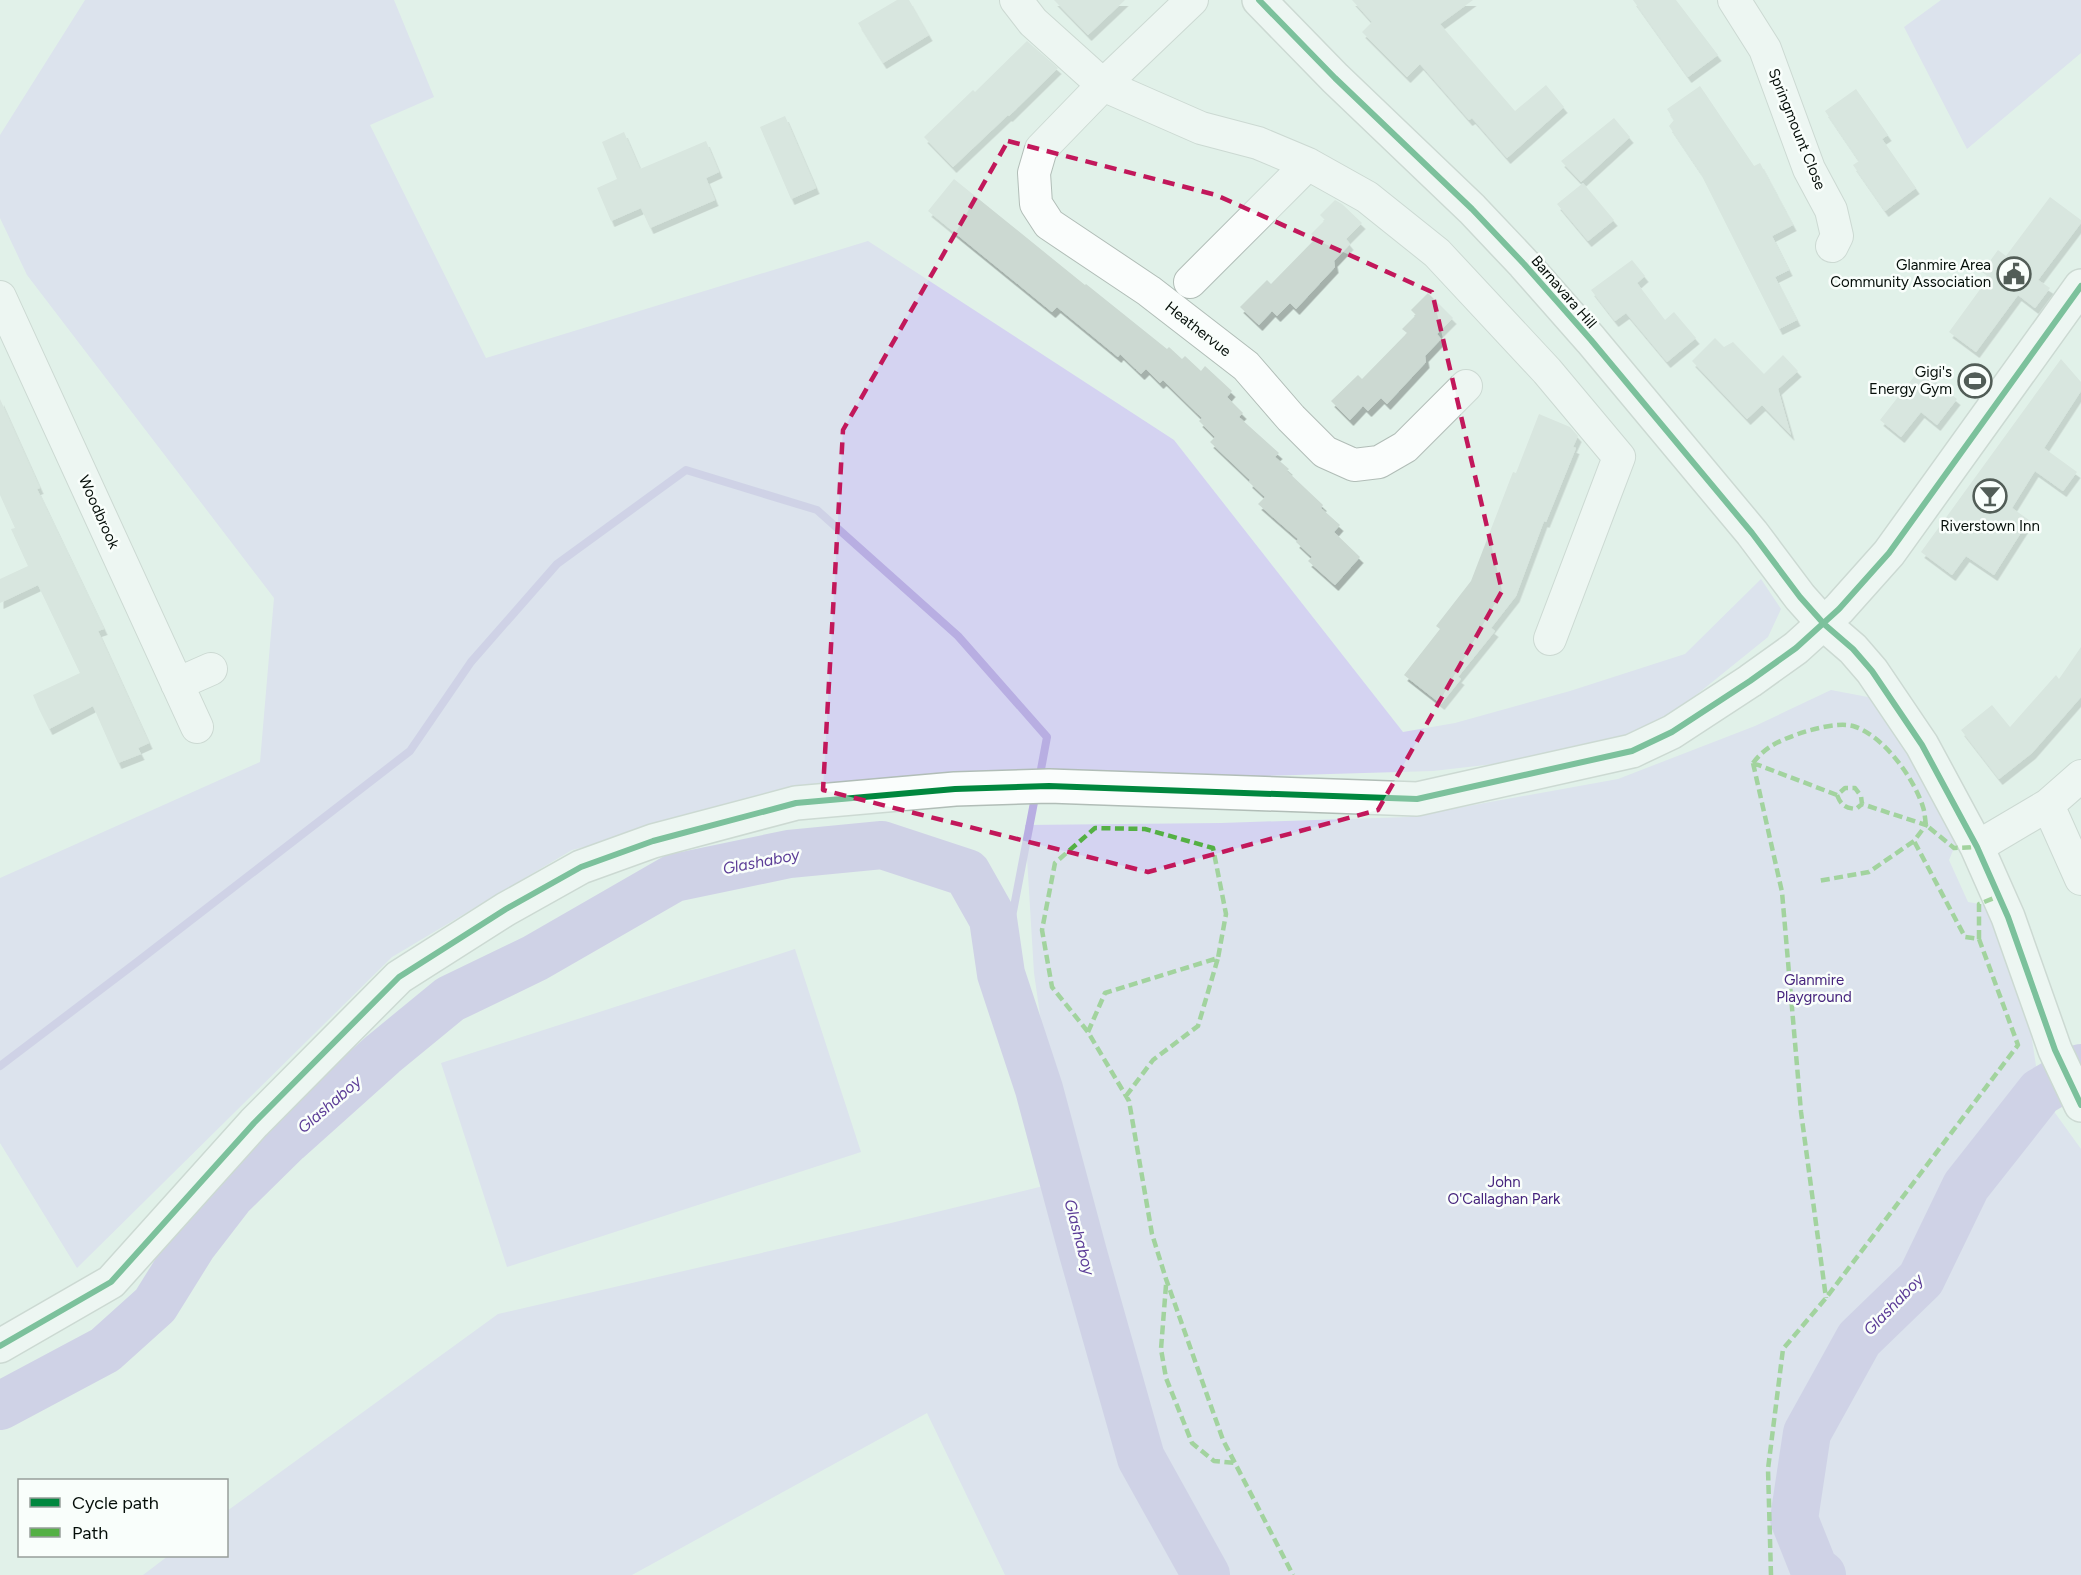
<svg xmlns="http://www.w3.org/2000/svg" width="2081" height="1575" font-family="Figtree,sans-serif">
<defs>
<filter id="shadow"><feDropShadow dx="3.5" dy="6" stdDeviation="0" flood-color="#0004"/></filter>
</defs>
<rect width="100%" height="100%" fill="#e1f1e9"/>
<path fill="#d4d3f1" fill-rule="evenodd" d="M85 0H394L434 97 370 125 486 358 868 241 1174 440 1403 732 1455 723 1570 691 1685 654 1761 579 1781 609 1768 637 1675 712 1642 732 1555 757 1433 771 1028 783 791 795 572 850 392 957 77 1268 0 1143V878L260 762 274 598 27 275 0 218V135Z
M1941 0H2081V53L1967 149 1904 27Z
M1831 690 1873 698 1960 834 1949 860 1968 902 1998 907 2031 1033 2040 1092 2081 1149V1575H1842L1800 1480 1794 1519 1814 1569 1822 1575H1005L927 1413 632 1575H143L168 1556H226L227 1511 498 1314 891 1223 1064 1181 1034 973 1025 825 1221 823 1407 817 1618 779 1755 726ZM2036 1098 1801 1477H1800L1807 1433 1921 1279 1966 1186Z
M795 949 861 1152 507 1267 441 1063Z"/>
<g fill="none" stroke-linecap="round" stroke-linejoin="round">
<path stroke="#b8aee2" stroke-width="8" d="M1001 974 1036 792
M0 1066 137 962 410 751 471 662 557 564 686 470 817 510 958 636 1047 737 1039 780"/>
<path stroke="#b8aee2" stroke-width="48" d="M0 1406 105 1350 155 1305 193 1244 230 1196 287 1140 383 1054 450 999 535 958 674 878 789 854 882 845 967 873 993 919 1001 974 1039 1089 1083 1253 1141 1458 1206 1575
M1822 1575 1814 1569 1794 1519 1807 1433 1859 1339 1921 1279 1966 1186 2040 1092 2081 1068"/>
</g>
<path fill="#ccd9d2" filter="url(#shadow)" d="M897 0H909L929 35 883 63 858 23Z
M1054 0H1125L1088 35Z
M1352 0H1473L1440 24 1515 111 1546 85 1564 107 1507 158 1472 118 1469 120 1420 64 1407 77 1362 32 1372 22Z
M1633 0H1676L1718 55 1688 77Z
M1027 41 1058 68 1009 116 1008 115 953 167 924 137 973 90 975 92Z
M1700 86 1754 166 1760 163 1793 225 1772 236 1789 270 1775 277 1797 320 1779 329 1700 172 1669 126 1674 120 1667 109Z
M1856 89 1888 135 1882 139 1916 188 1885 211 1853 165 1859 161 1825 111Z
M785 116 816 188 791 199 760 127Z
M1614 118 1630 137 1581 182 1561 161Z
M624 132 640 169 706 141 719 172 706 178 715 200 650 228 641 208 611 221 597 188 617 179 602 142Z
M954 179 1085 285 1086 284 1167 349 1169 347 1182 359 1185 356 1201 371 1205 366 1232 391 1227 397 1243 413 1239 417 1279 453 1275 457 1289 469 1287 471 1323 505 1321 508 1340 525 1334 532 1360 557 1335 585 1308 561 1312 557 1296 542 1298 539 1258 504 1265 497 1249 482 1250 480 1210 442 1215 437 1199 421 1202 418 1163 380 1160 383 1146 369 1141 374 1120 354 1118 357 1057 307 1052 312 928 211Z
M1583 183 1614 220 1588 241 1557 204Z
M2050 197 2081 220V223L2038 280 2050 288 2035 308 2018 295 1976 352 1949 332 1989 277 1982 272 1998 250 2006 256Z
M1335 200 1342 204 1362 223 1346 239 1350 244 1334 261 1335 267 1296 309 1290 303 1277 316 1272 311 1259 325 1240 307 1267 280 1271 284 1316 238 1311 234 1325 220 1320 215Z
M1632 260 1645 276 1637 283 1665 320 1674 312 1696 338 1667 362 1626 313 1615 321 1591 290Z
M1428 293 1453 318 1437 334 1441 339 1425 356 1426 362 1387 404 1381 398 1368 411 1363 406 1350 420 1331 401 1358 375 1362 379 1407 333 1402 329 1416 315 1411 310Z
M1715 338 1724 347 1733 342 1764 374 1783 355 1798 371 1778 389 1791 435 1762 405 1747 419 1692 361Z
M2061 359 2081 382V391L2044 448 2077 472 2063 491 2035 471 2012 508 2029 520 1994 575 1966 556 1952 575 1921 552Z
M1973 366 1991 379 1978 396 1960 383Z
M1920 369 1957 399 1937 425 1921 412 1901 437 1880 420Z
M0 399 40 488 37 489 104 629 98 631 149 743 138 748 141 754 118 763 93 706 49 729 38 707 33 695 80 673 38 585 0 603V579L28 566 11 529 15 528 0 495Z
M1539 414 1570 427 1578 436 1573 447 1576 448 1546 522 1544 521 1516 596 1491 628 1495 631 1458 677 1461 679 1441 704 1404 675 1440 629 1436 626 1471 581 1513 472 1516 473Z
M2081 647V697L2032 753 1999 779 1961 730 1992 705 2010 727 2056 675 2059 679Z"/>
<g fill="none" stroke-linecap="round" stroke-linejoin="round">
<defs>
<path id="minor" d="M1016 0 1033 22 1103 85 1201 128 1258 143 1308 164 1367 197 1437 253 1547 371 1619 457 1550 639
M1192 0 1103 85 1041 149 1034 173 1036 204 1049 224 1149 291 1246 366 1291 418 1325 452 1354 465 1379 462 1405 447 1466 386
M1734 0 1765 49 1809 169 1831 210 1837 236 1832 246
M1190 282 1308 164
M0 297 197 727
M177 684 211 669
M2048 805 2081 879
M1977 847 2048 805 2081 776"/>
<path id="tertiary" d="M1259 0 1335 78 1472 209 1524 264 1591 340 1752 533 1800 597 1824 624 1853 649 1872 671 1922 745 1977 847 2008 917 2055 1050 2081 1105"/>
<path id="secondary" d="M0 1346 111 1282 254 1123 399 977 506 909 581 867 653 841 796 803 955 789 1049 786 1417 799 1632 751 1672 732 1750 681 1796 648 1839 609 1889 553 2081 286"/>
</defs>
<use href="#minor" stroke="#b1bdb7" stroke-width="34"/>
<use href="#tertiary" stroke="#b1bdb7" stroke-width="36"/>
<use href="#secondary" stroke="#b1bdb7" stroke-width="36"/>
<use href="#minor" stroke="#fafdfc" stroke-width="32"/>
<use href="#tertiary" stroke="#fafdfc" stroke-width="33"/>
<use href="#secondary" stroke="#fafdfc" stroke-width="33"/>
<path stroke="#54b044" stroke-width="4.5" stroke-dasharray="9 4.5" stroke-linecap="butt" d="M1753 763 1782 892 1801 1112 1826 1298
M1753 763 1837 795 1845 788H1855L1861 796 1862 804 1926 825 1914 841 1869 872 1818 881
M1753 763C1766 746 1779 741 1798 734 1812 729 1839 722 1853 726 1883 735 1914 778 1923 807 1925 813 1925 820 1926 825L1954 848 1977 847
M1837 795C1841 805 1845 808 1856 809L1862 804
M1979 939V904L2002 895
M1088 1032 1105 993 1218 958 1226 914 1213 848 1145 829 1095 828 1055 863 1042 930 1052 987 1088 1032 1129 1101 1152 1234 1166 1279 1223 1440 1293 1575
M1126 1096 1153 1060 1198 1026 1218 958
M1166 1285 1161 1349 1166 1378 1192 1443 1214 1461 1235 1463
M1771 1575 1768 1469 1783 1349 1826 1298 2018 1045 1979 939 1965 937 1914 841"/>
<defs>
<path id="cycleway" d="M1259 0 1335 78 1472 209 1524 264 1591 340 1752 533 1800 597 1824 624 1853 649 1872 671 1922 745 1977 847 2008 917 2055 1050 2081 1105
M0 1346 111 1282 254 1123 399 977 506 909 581 867 653 841 796 803 955 789 1049 786 1417 799 1632 751 1672 732 1750 681 1796 648 1839 609 1889 553 2081 286"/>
</defs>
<use href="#cycleway" stroke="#f9fefb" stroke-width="10"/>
<use href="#cycleway" stroke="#00873e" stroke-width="6"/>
</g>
<path d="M0 0H2081V1575H0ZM1008 141 1216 195 1432 292 1502 591 1378 810 1148 872 823 790 843 430Z" fill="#e1f1e9" fill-opacity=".55" fill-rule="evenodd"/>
<path fill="none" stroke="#c2185b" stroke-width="4.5" stroke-dasharray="12 8" stroke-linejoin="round" d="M1008 141 1216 195 1432 292 1502 591 1378 810 1148 872 823 790 843 430Z"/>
<defs>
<symbol id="civic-ring" viewBox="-11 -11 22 22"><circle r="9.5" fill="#f9fefb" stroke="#525d57" stroke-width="1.5"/><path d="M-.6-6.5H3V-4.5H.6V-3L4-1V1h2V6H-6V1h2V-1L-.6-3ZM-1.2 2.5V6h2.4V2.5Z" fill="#525d57"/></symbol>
<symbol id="stadium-ring" viewBox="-11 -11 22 22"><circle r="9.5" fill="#f9fefb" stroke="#525d57" stroke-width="1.5"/><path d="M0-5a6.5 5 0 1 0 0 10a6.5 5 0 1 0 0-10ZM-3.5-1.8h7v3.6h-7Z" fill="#525d57"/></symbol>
<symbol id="bar-ring" viewBox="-11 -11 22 22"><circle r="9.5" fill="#f9fefb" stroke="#525d57" stroke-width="1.5"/><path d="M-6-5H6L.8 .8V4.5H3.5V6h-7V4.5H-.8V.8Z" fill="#525d57"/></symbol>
</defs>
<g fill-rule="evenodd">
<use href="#civic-ring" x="1995" y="255" width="38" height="38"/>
<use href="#stadium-ring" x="1956" y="362" width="38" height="38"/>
<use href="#bar-ring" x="1971" y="477" width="38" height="38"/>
</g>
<g text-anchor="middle" stroke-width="5" stroke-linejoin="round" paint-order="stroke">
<g font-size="15" fill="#050e09" stroke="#f9fefb">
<text transform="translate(1797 129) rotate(68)" y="5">Springmount Close</text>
<text transform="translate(1564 292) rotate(49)" y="5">Barnavara Hill</text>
<text transform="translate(1198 329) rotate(38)" y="5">Heathervue</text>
<text transform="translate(99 512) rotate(66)" y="5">Woodbrook</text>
</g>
<g font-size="15" fill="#050e09" stroke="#f9fefb" text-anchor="end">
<text x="1991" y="270">Glanmire Area<tspan x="1991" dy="17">Community Association</tspan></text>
<text x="1952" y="377">Gigi's<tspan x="1952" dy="17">Energy Gym</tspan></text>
<text x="1990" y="531" text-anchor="middle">Riverstown Inn</text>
</g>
<g font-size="15" fill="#46247d" stroke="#f9fefb">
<text x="1814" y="985">Glanmire<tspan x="1814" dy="17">Playground</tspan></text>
<text x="1504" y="1187">John<tspan x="1504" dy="17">O'Callaghan Park</tspan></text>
</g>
<g font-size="16" font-style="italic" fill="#5c3d97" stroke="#f9fefb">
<text transform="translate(761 861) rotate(-11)" y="6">Glashaboy</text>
<text transform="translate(329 1104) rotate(-41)" y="6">Glashaboy</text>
<text transform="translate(1080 1237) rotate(75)" y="6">Glashaboy</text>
<text transform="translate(1893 1304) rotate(-46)" y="6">Glashaboy</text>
</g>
</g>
<rect x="18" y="1479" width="210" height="78" fill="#f9fefb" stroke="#979e9a" stroke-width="1.5"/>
<rect x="30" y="1498" width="30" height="9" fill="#00873e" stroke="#979e9a" stroke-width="1.5"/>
<text x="72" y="1509" font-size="18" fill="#050e09">Cycle path</text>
<rect x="30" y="1528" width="30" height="9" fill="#54b044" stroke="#979e9a" stroke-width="1.5"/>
<text x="72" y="1539" font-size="18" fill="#050e09">Path</text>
</svg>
